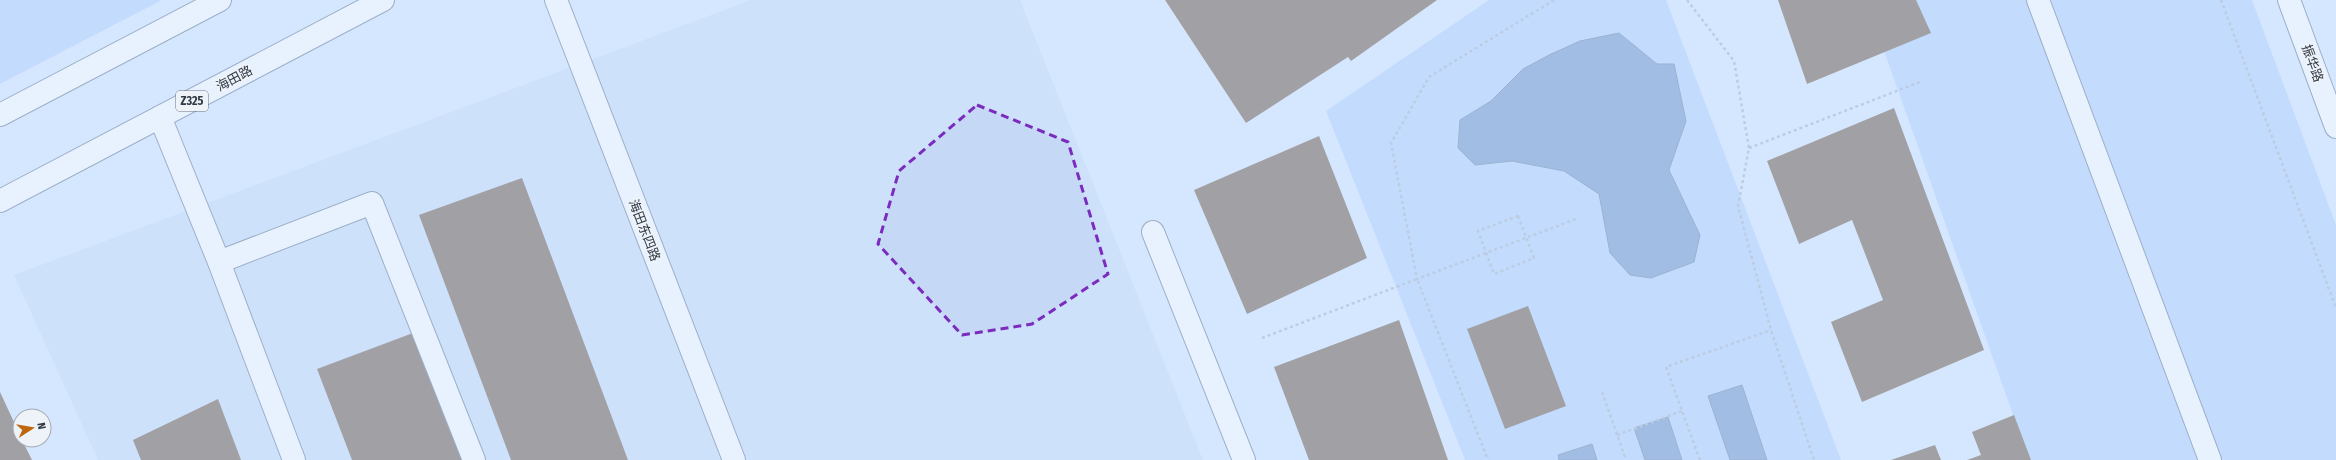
<svg xmlns="http://www.w3.org/2000/svg" width="2336" height="460" font-family="'Fira Sans Condensed','Noto Sans SC',sans-serif">
<rect width="100%" height="100%" fill="#d6e7ff"/>
<path fill="#c5d9f6" d="M751 0H1020L1203 460H98L14 275Z"/>
<path fill="#aecdf9" d="M0 0H162L0 84Z
M1489 0H1666L1841 460H1465L1326 111Z
M1866 0H2252L2336 225V460H2029Z"/>
<path fill="#628ac1" stroke="#54729c" d="M1619 33 1657 64H1674L1686 121 1669 170 1700 235 1694 262 1651 278 1630 275 1610 253 1599 194 1564 171 1512 161 1475 165 1458 148 1460 120 1491 101 1523 69 1549 55 1580 41Z
M1742 385 1767 460H1730L1708 396Z
M1668 417 1682 460H1645L1634 428Z
M1592 444 1597 460H1559L1558 455Z"/>
<path fill="#634936" d="M1165 0H1437L1351 61 1348 57 1246 123Z
M1778 0H1916L1931 33 1807 84Z
M1894 108 1984 350 1862 402 1831 322 1883 300 1852 220 1799 244 1767 161Z
M1319 136 1367 258 1247 314 1194 190Z
M522 178 628 460H511L419 215Z
M1528 306 1566 406 1505 429 1467 329Z
M1399 320 1448 460H1309L1274 367Z
M421 330 471 460H352L317 369Z
M0 392 20 435V440H22L32 460H0Z
M218 399 241 460H141L133 440Z
M2014 415 2031 460H1967L1981 455 1972 432Z
M1935 445 1941 460H1891Z"/>
<g fill="none" stroke-linecap="round" stroke-linejoin="round">
<defs>
<path id="minor" d="M556 0 734 460
M2038 0 2210 460
M2289 0 2336 127
M160 117 219 262 294 460
M1153 232 1244 460
M219 262 372 203 474 460"/>
<path id="major" d="M0 115 220 0
M0 201 383 0"/>
</defs>
<use href="#minor" stroke="#586b85" stroke-width="24"/>
<use href="#major" stroke="#586b85" stroke-width="24"/>
<path stroke="#9eacbf" stroke-width="2.5" stroke-dasharray="3 3" stroke-linecap="butt" d="M1554 0 1429 77 1391 143 1417 279 1576 219
M1687 0 1734 61 1749 148 1738 206 1771 330 1814 460
M2221 0 2336 308
M1749 148 1920 82
M1518 216 1534 258 1494 274 1478 231Z
M1262 338 1417 279 1488 460
M1602 392 1626 460
M1617 435 1682 411
M1700 460 1666 367 1771 330"/>
<use href="#minor" stroke="#fff" stroke-width="22"/>
<use href="#major" stroke="#fff" stroke-width="22"/>
</g>
<path d="M0 0H2336V460H0ZM977 105 1068 142 1108 274 1032 324 962 335 878 244 899 171Z" fill="#d6e7ff" fill-opacity=".55" fill-rule="evenodd"/>
<path fill="none" stroke="#7b2cbf" stroke-width="3" stroke-dasharray="8 5" stroke-linejoin="round" d="M977 105 1068 142 1108 274 1032 324 962 335 878 244 899 171Z"/>
<g text-anchor="middle" stroke-width="4" stroke-linejoin="round" paint-order="stroke">
<rect fill="#eef3f9" stroke="#6a727c" stroke-width="1" x="176" y="91" width="32" height="20" rx="3"/>
<g font-size="12" font-weight="bold" fill="#323a46">
<text x="192" y="105">Z325</text>
</g>
<g font-size="13" fill="#323a46" stroke="#eef3f9">
<text transform="translate(2313 63) rotate(70)" y="5">振华路</text>
<text transform="translate(234 78) rotate(-28)" y="5">海田路</text>
<text transform="translate(645 230) rotate(69)" y="5">海田东四路</text>
</g>
</g>
<g transform="translate(32 428) rotate(78)"><circle r="19" fill="#eef3f9" stroke="#a3a9b1"/>
<path d="M0-3L7 15L0 10L-7 15Z" fill="#bf650c"/>
<text y="-6" font-size="11" font-weight="bold" text-anchor="middle" fill="#323a46">N</text>
</g>
</svg>
